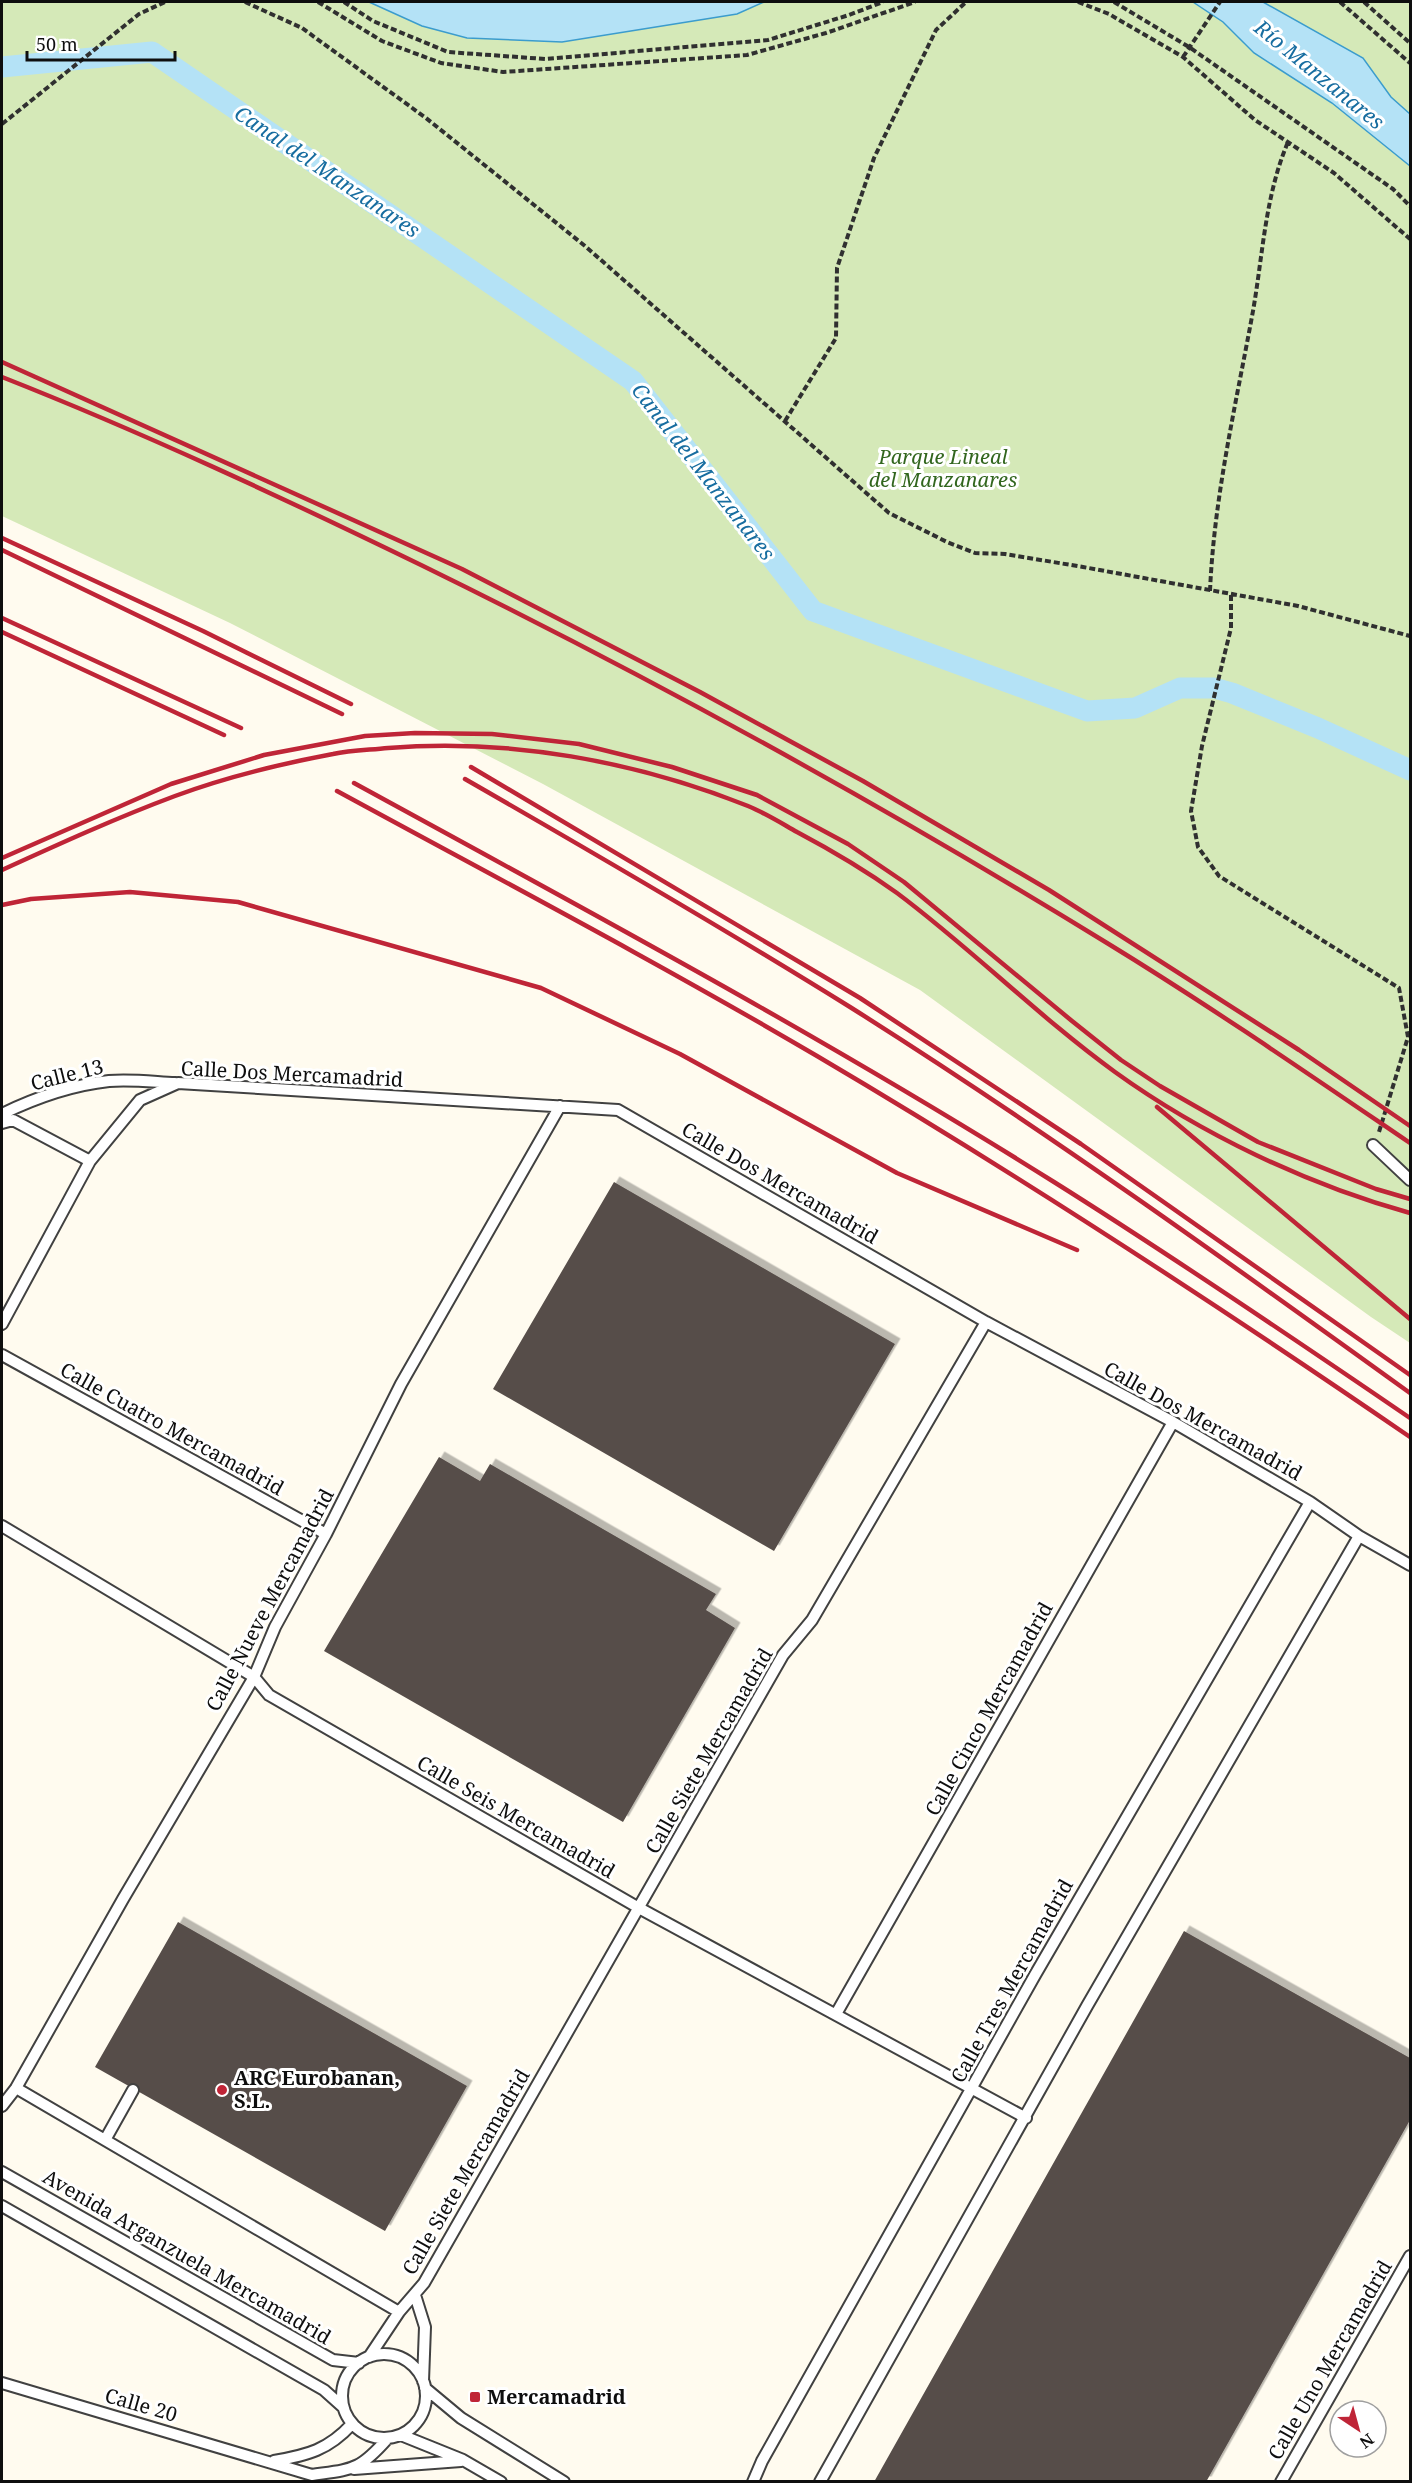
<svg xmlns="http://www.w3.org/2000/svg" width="1412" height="2483" font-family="'Noto Serif',serif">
<defs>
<filter id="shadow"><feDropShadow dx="5.5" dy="-5.5" stdDeviation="0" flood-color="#0004"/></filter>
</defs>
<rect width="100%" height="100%" fill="#fffbef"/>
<path fill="#d5e9b8" d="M2 2H1410V1343L1371 1317 920 990 543 784 230 623 2 516Z"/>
<path fill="#b4e2f6" stroke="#3b9ccd" stroke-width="1.5" d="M369 2H764L737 14 562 42 467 38 422 26Z
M1193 2H1263L1363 58 1391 97 1410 114V166L1332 103 1254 53 1223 22Z"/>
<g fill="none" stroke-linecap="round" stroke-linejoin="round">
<path stroke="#b4e2f6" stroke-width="21" d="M2 67 152 52 633 381 813 611 1087 711 1135 708 1180 688H1214L1232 693 1318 728 1410 770"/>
</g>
<path fill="#574e4a" filter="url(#shadow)" d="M614 1182 895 1344 774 1551 493 1389Z
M439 1457 480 1481 490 1464 716 1594 706 1610 735 1628 623 1822 324 1651Z
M178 1922 467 2086 385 2231 95 2067Z
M1184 1931 1410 2058V2120L1206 2482H874Z"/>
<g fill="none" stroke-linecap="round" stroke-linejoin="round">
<defs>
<path id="service" d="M2 1114C35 1098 72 1085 109 1081 130 1079 154 1082 175 1083
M2 1123 13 1120 90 1161
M1373 1145 1410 1180
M2 1324 90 1161 140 1100 178 1083 618 1110 986 1322 1173 1422 1310 1502 1359 1536 1410 1565
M2 1355 326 1534
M2 1526 254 1677 269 1695 639 1908 1026 2118
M836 2014 1173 1422
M16 2088 399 2312
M2 2106 16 2088 123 1899 254 1677 275 1627 326 1534 401 1384 560 1106
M105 2140 133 2090
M2 2172 333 2360 359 2363
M2 2206 324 2390 343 2407
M415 2295 425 2327 423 2381
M342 2396a42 42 0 1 1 84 0a42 42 0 1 1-84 0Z
M369 2357 399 2312 424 2283 783 1655 812 1620 986 1322
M2 2383 312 2475C353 2469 359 2471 388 2438
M425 2388 461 2418 564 2482
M401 2435 463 2460 501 2482
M274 2461C308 2455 328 2450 352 2424
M354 2469 461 2461
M753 2482 762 2461 1035 1975 1310 1502
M820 2482 1087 2006 1359 1536
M1281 2482 1410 2256"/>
</defs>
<use href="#service" stroke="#414141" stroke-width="14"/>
<path stroke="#303030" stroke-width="4" stroke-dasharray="6 3" stroke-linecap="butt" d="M245 2 302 28 426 118 585 246 889 513 947 542 975 553 1005 554 1083 567 1298 606 1410 636
M318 2 382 41 441 63 503 72 747 55 826 33 915 2
M344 2 373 21 448 52 545 59 768 40 849 15 883 2
M1078 2 1109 14 1183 57 1255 120 1334 173 1410 239
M1114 2 1189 47 1393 189 1410 206
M1340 2 1410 63
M1364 2 1410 43
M1183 57 1220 2
M2 124 139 14 165 2
M785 421 836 338 837 268 874 158 936 30 966 2
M1210 591C1214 497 1236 404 1253 311 1263 254 1265 196 1288 142
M1231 595V628L1202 746 1191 811 1198 847 1219 876 1399 988 1408 1037 1379 1132"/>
<use href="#service" stroke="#fff" stroke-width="10"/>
<path stroke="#bf2537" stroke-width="4.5" d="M2 362 462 569 700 692 863 781 1049 890 1299 1050 1410 1126
M2 377C144 433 283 498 421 565 656 680 884 806 1107 943 1210 1006 1310 1075 1410 1143
M2 538 203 631 351 704
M2 550 342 714
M2 618 241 728
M2 632 224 735
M471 767 860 998 1081 1144 1410 1375
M465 779C594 853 723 928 850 1007 1042 1128 1227 1261 1410 1393
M354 783C590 912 827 1039 1054 1182 1175 1258 1293 1338 1410 1418
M337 791C497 878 659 963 817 1056 1019 1175 1216 1304 1410 1437
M2 858 171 784 264 755 365 736 415 733 492 734 579 744 672 767 757 795 848 844 904 882 1072 1021 1121 1060 1160 1086 1258 1142 1376 1189 1410 1199
M2 870C59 844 116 818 175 796 226 777 280 764 333 754 351 750 370 750 388 748 509 738 635 761 748 806 765 813 781 823 797 832 831 850 865 870 897 893 972 949 1039 1017 1115 1072 1201 1134 1308 1185 1410 1213
M2 905 31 899 130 892 238 902 541 988 680 1054 897 1173 1077 1250
M1157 1107 1410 1319"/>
</g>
<g fill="#bf2537" stroke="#fff" stroke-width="2">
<circle cx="222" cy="2090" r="6"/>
<rect x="469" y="2391" width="12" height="12" rx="3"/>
</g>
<g text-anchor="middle" stroke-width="6" stroke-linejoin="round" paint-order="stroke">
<g font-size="20" font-style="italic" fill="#32661e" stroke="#fff">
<text x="943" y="464">Parque Lineal<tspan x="943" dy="23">del Manzanares</tspan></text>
</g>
<g font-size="20" fill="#0e0e0e" stroke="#fff">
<text transform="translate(292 1074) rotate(3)" y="7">Calle Dos Mercamadrid</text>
<text transform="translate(67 1075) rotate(-14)" y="7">Calle 13</text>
<text transform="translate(780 1183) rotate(30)" y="7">Calle Dos Mercamadrid</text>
<text transform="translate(1203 1421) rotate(29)" y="7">Calle Dos Mercamadrid</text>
<text transform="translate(172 1429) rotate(29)" y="7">Calle Cuatro Mercamadrid</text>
<text transform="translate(270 1600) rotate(-62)" y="7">Calle Nueve Mercamadrid</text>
<text transform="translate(989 1709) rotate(-61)" y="7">Calle Cinco Mercamadrid</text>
<text transform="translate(709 1751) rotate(-60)" y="7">Calle Siete Mercamadrid</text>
<text transform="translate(516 1817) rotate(30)" y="7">Calle Seis Mercamadrid</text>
<text transform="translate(1012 1981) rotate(-61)" y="7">Calle Tres Mercamadrid</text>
<text transform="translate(466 2172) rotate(-60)" y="7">Calle Siete Mercamadrid</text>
<text transform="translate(187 2257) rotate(30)" y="7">Avenida Arganzuela Mercamadrid</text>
<text transform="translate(1330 2360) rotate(-60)" y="7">Calle Uno Mercamadrid</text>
<text transform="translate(141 2405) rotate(16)" y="7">Calle 20</text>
</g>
<g font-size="20" font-weight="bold" fill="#0e0e0e" stroke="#fff" text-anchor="start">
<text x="234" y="2085">ARC Eurobanan,<tspan x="234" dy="23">S.L.</tspan></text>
<text x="487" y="2404">Mercamadrid</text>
</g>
<g font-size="21" font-style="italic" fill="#176da0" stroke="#fff">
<text transform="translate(1319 75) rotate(39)" y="7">Río Manzanares</text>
<text transform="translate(327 172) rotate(34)" y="7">Canal del Manzanares</text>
<text transform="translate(703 472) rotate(52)" y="7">Canal del Manzanares</text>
</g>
</g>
<rect width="1412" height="2483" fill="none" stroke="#0e0e0e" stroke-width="6"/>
<g transform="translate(1358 2429) rotate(144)"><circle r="28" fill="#ffffff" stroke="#9f9f9f" stroke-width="1.5"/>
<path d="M0-4.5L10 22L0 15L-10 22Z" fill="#bf2537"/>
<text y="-9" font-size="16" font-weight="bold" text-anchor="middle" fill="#0e0e0e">N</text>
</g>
<path d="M27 51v9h148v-9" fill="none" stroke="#0e0e0e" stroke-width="3"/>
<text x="36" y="51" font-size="18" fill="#0e0e0e" stroke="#ffffff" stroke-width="4.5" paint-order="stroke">50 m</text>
</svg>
